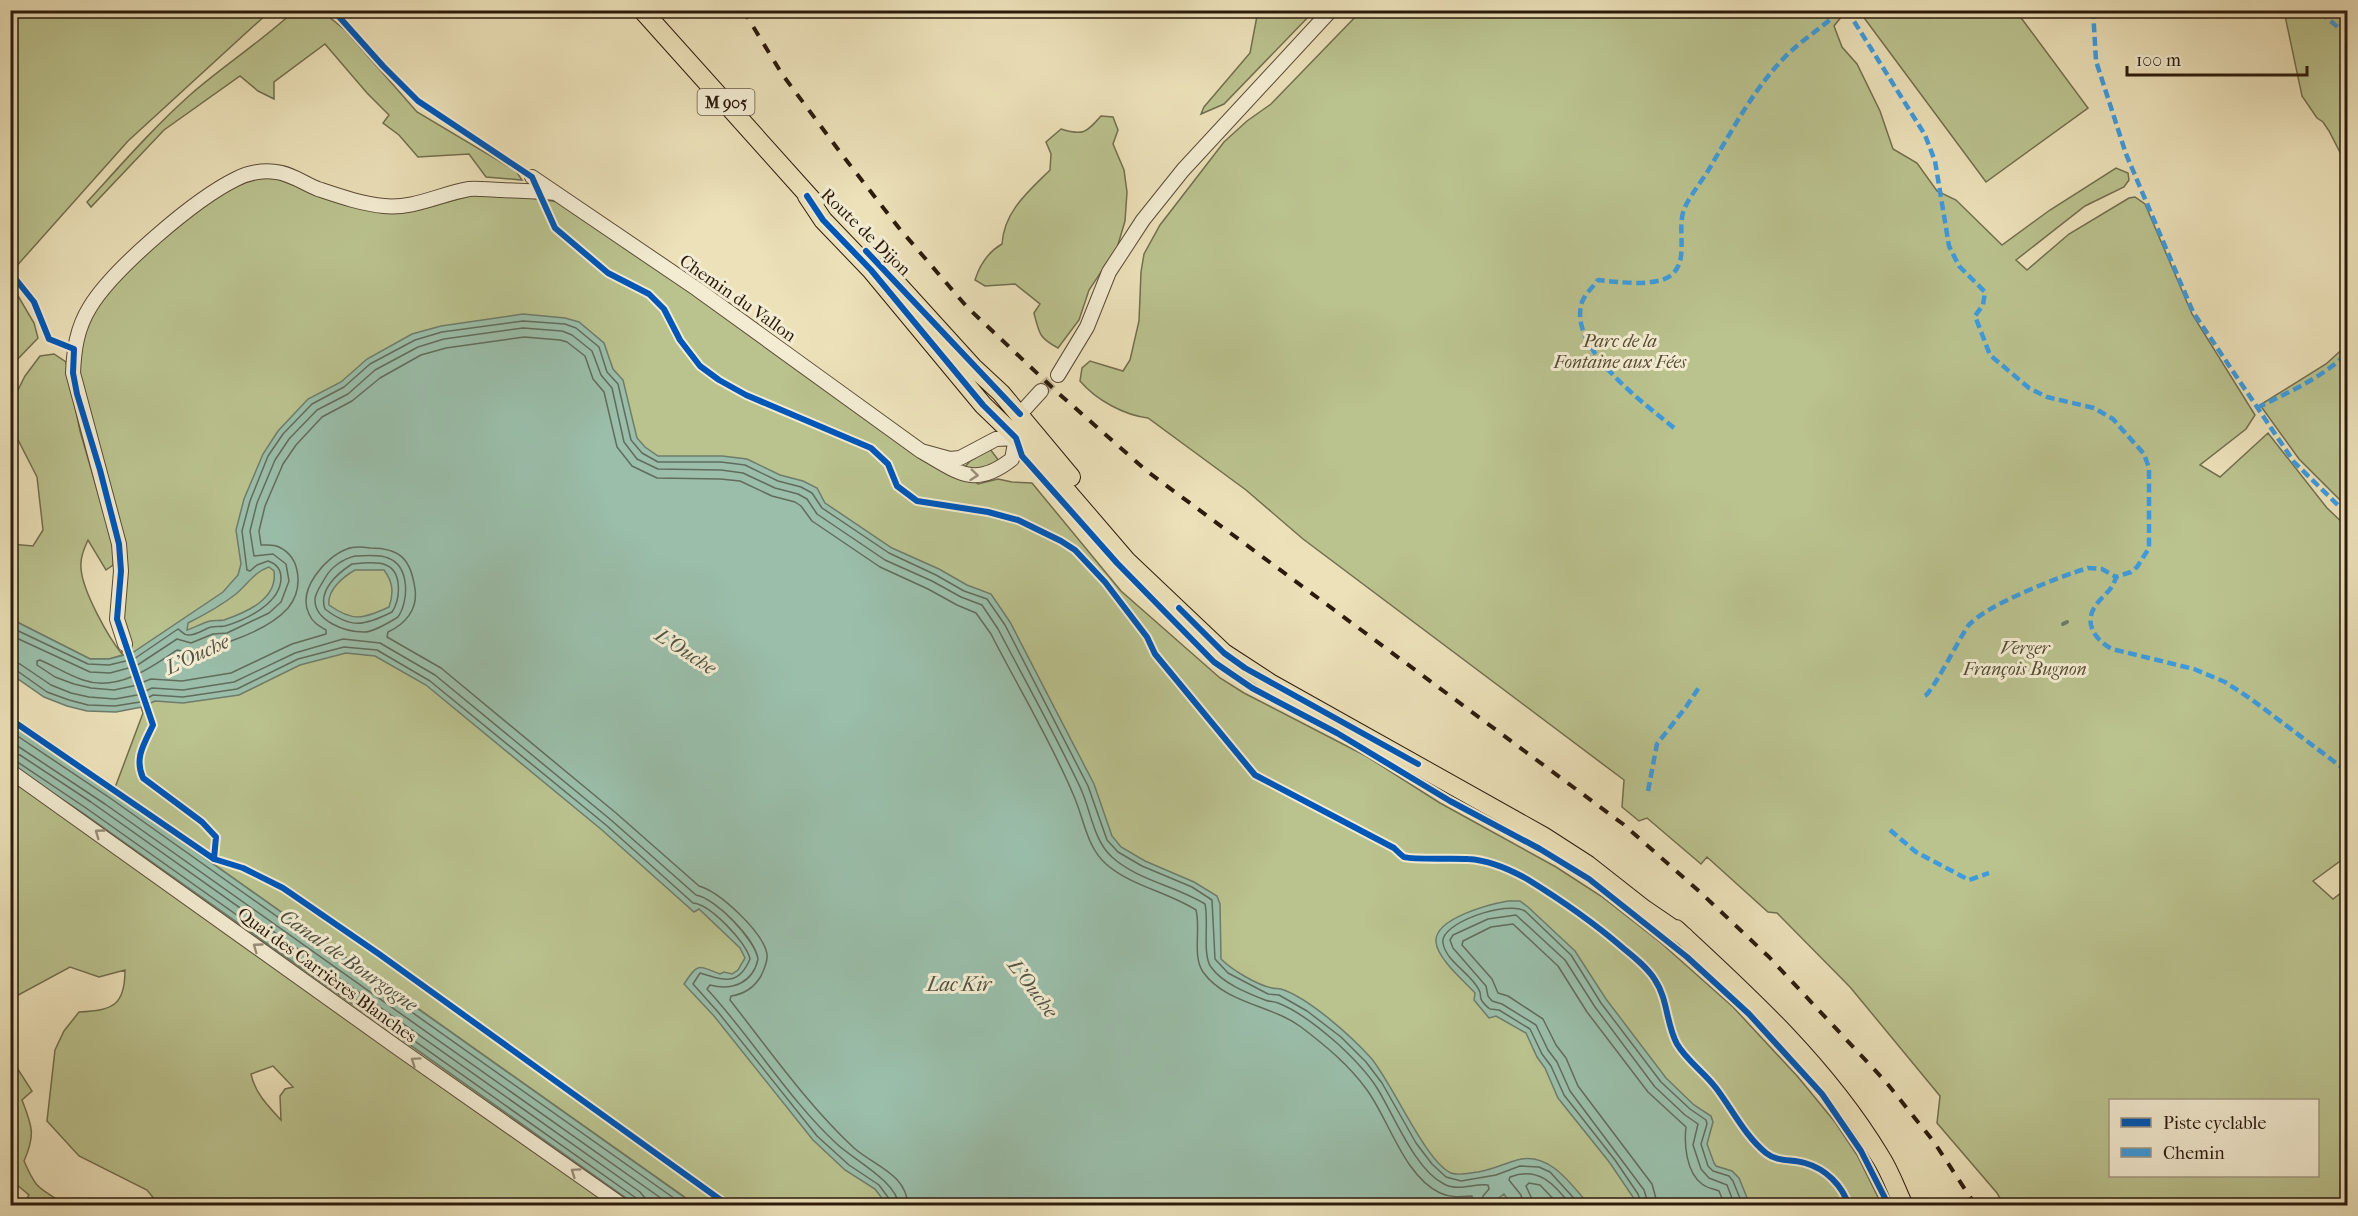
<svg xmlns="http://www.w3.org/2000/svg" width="2358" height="1216" font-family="'IM FELL French Canon',serif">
<rect width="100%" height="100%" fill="#ece1b9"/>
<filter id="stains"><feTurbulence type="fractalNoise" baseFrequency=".00333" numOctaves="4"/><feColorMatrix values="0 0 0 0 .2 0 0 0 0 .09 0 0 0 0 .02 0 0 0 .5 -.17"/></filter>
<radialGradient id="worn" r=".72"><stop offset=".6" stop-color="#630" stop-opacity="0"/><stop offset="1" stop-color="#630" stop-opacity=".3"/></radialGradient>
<path fill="#bac28e" stroke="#726e4e" stroke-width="1.5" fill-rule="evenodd" d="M10 11 11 10 270 11 128 141 14 269 10 268Z
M294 11 323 12 345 30 417 112 516 171 522 180 486 177 469 154 418 157 399 135 383 123 389 115 367 93 325 44 274 82V99L258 91 240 76 164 130 91 207 87 202C120 166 153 128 190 95 223 66 262 41 294 11Z
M1251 11H1314L1224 104 1201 114 1204 107 1250 53 1257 16Z
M1361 11H1846L1834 26 1842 47 1857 64 1880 111 1893 149 1917 163 1937 191 1956 200 2002 245 2050 210 2116 168 2128 173 2129 180 2124 187 2085 206 2016 260 2027 270 2069 234 2129 198 2135 197 2145 204 2192 314 2255 415 2246 429 2200 465 2220 477 2268 433 2327 508 2347 527V856L2313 881 2333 899 2341 893 2347 905V1205H2004L1997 1193 1937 1123 1940 1096 1850 987 1777 913 1768 912 1707 857 1701 864 1647 818 1639 821 1622 807 1624 780 1303 539 1246 490 1148 418C1124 415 1096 400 1080 381L1082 368 1090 361 1123 371 1130 360 1139 321 1141 272 1144 254 1160 225 1224 142 1247 121 1271 104ZM2318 1100V1176H2110V1100Z
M1859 11H2016L2088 108 1986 182Z
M2284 11H2347V166L2329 131 2323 122 2317 118 2302 96Z
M1101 116 1113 117 1118 130 1113 144 1124 170 1127 192 1125 221 1117 248 1089 290 1079 320 1058 348C1039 338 1039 333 1034 313L1040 304 1015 284 985 286 975 280C980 264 988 252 1002 244 1004 211 1029 191 1050 170L1051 154 1046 142 1061 129C1083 136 1086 133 1101 116Z
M264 176 275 178 339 203 366 209 398 212 422 209 473 195 531 198 566 203 978 484 998 479 1012 482 1032 483 1121 591 1220 678 1244 693 1366 756 1440 803 1556 867 1601 896 1661 943 1733 1007 1798 1077 1835 1122 1857 1155 1882 1205H696L113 793 143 713 123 655 109 659H90L11 619V544L33 546 43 530 37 477 13 430 10 406 25 376 40 356 54 354 66 362 80 431 114 548 113 565 106 570 88 540C84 549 80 558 81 568 82 590 108 637 122 654L125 562 78 382 81 336 108 289 170 232 235 184Z
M11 284 34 323 38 338 14 363 11 370Z
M2347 345V507L2299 459 2260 405 2326 364Z
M990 449 999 461 980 470 964 468 970 461Z
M10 765 83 813 636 1205H159L147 1190 79 1156 47 1121 55 1050 64 1031 79 1012C113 1010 125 1006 125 970L99 977 70 967 11 999ZM273 1066 293 1087 285 1089 280 1096 281 1120C268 1106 255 1093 251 1074Z
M10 1057 32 1091 22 1100C32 1126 36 1134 24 1161 38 1193 39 1186 65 1205H23L29 1195 11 1180Z"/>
<path fill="#9abeaa" stroke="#6e7c6b" stroke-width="1.5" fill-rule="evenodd" d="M523 314 565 318 579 322 604 343 613 369 623 380 637 438 645 447 658 456H722L747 459 780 475 803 481 817 488 825 503 892 548 939 569 967 585 991 594 1010 622 1094 784 1112 836 1121 847 1145 861 1194 882 1217 896 1220 904 1221 959C1232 970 1257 985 1272 988 1275 989 1278 988 1281 989 1309 998 1351 1036 1371 1058 1393 1084 1425 1161 1451 1173 1459 1176 1469 1173 1478 1172 1492 1170 1503 1164 1517 1160 1549 1151 1571 1184 1589 1205H1506L1510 1203 1504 1194 1495 1201 1498 1206 887 1205 875 1189 845 1170 813 1140 714 1016 684 984C698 963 697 965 720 974L724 972 732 974 738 970 745 958 740 948 699 909 694 912 602 830 426 685 375 656 346 653 300 665 239 695 183 703 155 701 142 707 116 712 87 711 67 706 44 697 11 674V619L90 659H109L132 653 223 592 238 575 241 564 236 530 244 499 263 454 278 431 308 399 341 382 367 359 412 334 441 326ZM269 567 274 571C278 599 247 612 224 620 219 621 214 620 210 621 202 623 194 628 187 630L188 623C204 615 222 605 236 594 248 584 254 572 269 567ZM355 570H384C393 582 394 593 389 607 363 619 353 622 329 605 327 590 343 577 355 570Z
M10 724 113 793 695 1205H636L83 813 11 765Z
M1508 901H1520L1528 907 1575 951 1606 999 1666 1078 1694 1105 1711 1116 1713 1122 1707 1144 1714 1163 1716 1166 1732 1171 1739 1178 1750 1205H1636L1633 1197 1610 1163 1558 1098 1545 1068 1537 1057 1526 1033 1496 1016 1489 1018 1474 1000 1475 993C1464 981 1437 958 1436 942 1434 918 1491 904 1508 901Z"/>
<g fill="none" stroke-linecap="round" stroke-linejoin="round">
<path stroke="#626c5c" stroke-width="1.5" d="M355 556C365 556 379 554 388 558 410 566 409 601 398 617 390 622 374 632 364 632 345 632 314 621 315 599 316 591 322 584 325 578 331 567 343 559 355 556Z
M352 564C361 563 378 561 386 565 403 572 400 600 392 612 364 626 351 629 325 609 318 590 338 573 352 564Z
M10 627 88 664 109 665 134 659 178 629C182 631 184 636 189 635 197 635 204 629 211 627 215 626 220 627 225 626 246 620 281 603 281 578 281 569 277 564 268 561L257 565 250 571 247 570 242 531 250 501 268 456 283 434 312 404 344 387 370 364 415 340 442 332 523 321 565 324 576 328 599 347 607 372 618 384 631 440 642 453 658 462H721L745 465 778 481 801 487 812 493 822 508 889 553 936 575 964 591 987 599 1005 625 1088 786 1107 840 1118 852 1142 866 1192 887 1212 900 1215 959 1228 973 1268 994 1279 995 1307 1011 1341 1037 1366 1062 1382 1083 1416 1143 1432 1164 1446 1177 1461 1181 1496 1175 1520 1166 1539 1167 1550 1172 1581 1206
M10 635 90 672 110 673 136 666 177 639 191 643 213 634 227 633 269 613 281 602 289 581 286 564 273 554 254 556 250 531 257 503 275 460 289 439 317 410 348 394 375 370 418 347 444 339 523 328 562 331 572 335 592 351 601 375 612 388 624 442 637 459 658 469 721 470 743 473 775 488 798 494 807 499 817 514 885 560 932 581 961 597 982 605 998 629C1026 682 1055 734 1080 787 1091 810 1093 840 1112 857 1137 880 1176 886 1205 904 1209 920 1202 955 1211 967 1222 983 1247 993 1265 1000 1269 1002 1274 1001 1278 1003 1299 1011 1321 1029 1338 1044 1352 1057 1367 1072 1377 1088 1394 1115 1415 1170 1444 1184 1459 1192 1474 1183 1488 1185L1489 1189 1483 1196 1482 1206
M10 662 20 664 51 685 71 693 89 697 115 699 137 695 152 688 183 690 234 682 295 653 343 639 380 643 435 675 611 820 696 895C715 898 755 939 758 959 753 983 732 991 710 985L707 989C753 1039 789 1100 838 1145 856 1161 897 1182 899 1206
M10 669 16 670 47 692 69 700 88 705 115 706 140 702 153 695 183 697 237 689 298 659 344 647 377 650 430 681 606 825 693 903C710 904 747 943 750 959 738 987 724 980 700 973L693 984 718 1012 817 1136 849 1165 879 1185 890 1200 891 1206
M10 731 110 798 685 1206
M10 741 105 804 672 1206
M10 753 20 755 91 802 640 1192 645 1198 646 1206
M10 760 16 761 86 808 636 1198 639 1206
M908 1206C907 1174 873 1165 854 1148 807 1104 770 1051 730 1000L731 996C745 994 754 988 761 976 764 969 768 962 767 954 763 932 720 892 699 886L616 813 441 668 387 637 388 632C405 624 418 610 415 589 411 560 401 548 370 548 363 547 354 546 347 549 325 557 297 590 309 614 312 622 319 626 326 630V634L292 644 231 673 182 681 151 679 133 686 114 690 91 688 74 684 55 677 37 665V661L40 660C54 666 68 675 83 680 117 692 151 668 177 650 192 653 200 648 213 644 219 642 225 643 231 641 251 634 274 624 288 608 303 590 302 558 279 547 274 544 267 545 261 545L259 531 265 506 283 464 296 445 322 417 352 401 380 378 421 355 446 348 524 337 560 340 567 342 585 356 593 379 604 392 617 447 632 466 657 478 720 479 740 481 772 496 795 502 801 506 812 521 880 567 928 589 957 605 976 613 991 634C1018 687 1050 739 1073 794 1084 818 1086 846 1106 864 1131 886 1168 892 1196 910 1201 928 1192 956 1203 972 1226 1004 1272 1005 1301 1027 1326 1046 1349 1065 1367 1090 1389 1120 1404 1176 1440 1193 1451 1198 1461 1197 1472 1196L1473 1206
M1523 1206 1521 1195 1509 1180 1510 1177C1538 1166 1555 1184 1571 1206
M1532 1206 1531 1197 1526 1186 1529 1183 1540 1185 1560 1206
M1642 1206 1638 1194 1615 1160 1564 1095 1551 1066 1542 1054 1530 1029 1499 1010 1490 1009C1487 1007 1482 1002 1481 999 1480 996 1481 993 1479 990 1471 973 1446 962 1443 943 1439 923 1508 900 1525 911L1571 955 1601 1003 1661 1082 1690 1109 1706 1120 1707 1124 1701 1144 1708 1166 1713 1171 1729 1176 1733 1181 1743 1206
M1649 1206 1644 1190 1570 1091 1557 1062 1548 1050 1536 1025 1502 1004 1492 1001 1488 996 1486 986 1453 948 1450 940 1453 935 1488 919 1516 915 1565 960 1595 1007 1655 1087 1685 1115 1698 1124 1693 1145 1701 1169 1709 1178 1727 1185 1735 1206
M1658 1206 1652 1184 1578 1086 1566 1058 1556 1045 1543 1019 1508 996 1498 993 1492 979 1462 945 1463 941 1491 927 1513 924 1558 966 1587 1012 1648 1092 1686 1127C1684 1144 1686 1172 1702 1184 1707 1188 1714 1189 1719 1191L1725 1206"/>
<path stroke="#6e7c6b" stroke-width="4" d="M2063 624 2067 622"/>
<path stroke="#c5b997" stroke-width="14" stroke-dasharray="14 7" stroke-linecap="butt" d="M1041 391 1058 375"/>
<defs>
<path id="minor" d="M532 177 697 289 921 451C958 472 974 489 1012 459L1016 438 996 439 960 458 950 459 921 451
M1058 375 1087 327 1109 272 1143 220 1183 170 1331 10
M1020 414 1041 391
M125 644 117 619 121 571 119 544 73 373C74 349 77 328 90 307 113 269 195 199 236 179 248 173 263 170 276 172 290 173 305 184 318 189 339 196 362 204 384 206 414 209 440 194 469 189 479 188 490 190 501 190 519 191 537 191 555 193
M10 771 398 1048 623 1206"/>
<path id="major" d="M642 10 815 203
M807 196 823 220 871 270 983 405 1041 461 1127 561 1224 653 1270 683 1543 836 1588 865 1644 909 1685 937
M883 268 973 367 1001 393 1071 477
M1676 929C1751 998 1827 1068 1880 1156 1890 1171 1896 1189 1904 1206"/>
</defs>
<use href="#minor" stroke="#5b4c38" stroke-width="16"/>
<use href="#major" stroke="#2b1a0d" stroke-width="20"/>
<use href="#minor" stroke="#f3ecd2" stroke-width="14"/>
<use href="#major" stroke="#ece1b9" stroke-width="18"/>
<path stroke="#2b1a0d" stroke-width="4" stroke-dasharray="10 10" stroke-linecap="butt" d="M743 10 782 74 843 156 899 228 967 307 1057 392 1148 472 1623 824 1700 892 1769 957 1886 1082 1934 1142 1976 1206"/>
<path stroke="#3d9bde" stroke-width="4.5" stroke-dasharray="9 4.5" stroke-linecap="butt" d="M1847 10 1925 135 1935 161 1949 246 1959 266 1985 292 1983 305 1975 316 1990 355 2029 388 2047 397 2094 408 2113 419 2144 454 2149 468V548L2137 567 2131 572 2116 577C2113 590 2103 595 2096 605 2083 623 2095 640 2112 649L2194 669 2225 682 2251 699 2348 772
M2093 10 2096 61 2126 154 2193 312 2294 462 2348 515
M2324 10 2326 17 2340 29
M2257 408C2288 392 2323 378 2348 352
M1674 428C1644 403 1567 348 1582 302 1585 294 1593 287 1598 280 1616 282 1655 287 1670 276 1691 261 1675 228 1685 207 1692 192 1704 179 1712 164 1734 127 1754 89 1784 58 1801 40 1823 28 1840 10
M1925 696C1933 691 1959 639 1968 626 1985 605 2061 576 2088 568L2102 569 2116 577
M1648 791 1657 744 1686 707 1700 686
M1890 830 1916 852 1969 880 1989 873"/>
<defs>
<path id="cycleway" d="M333 10 383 66 418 101 532 177 555 228 608 273 649 294 664 309 680 340 700 366 719 380 746 395 871 448 888 464 897 486 917 501 988 512 1018 520 1061 541 1075 550 1105 582 1147 637 1155 654 1255 775 1394 848C1397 851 1401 855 1404 857 1413 860 1455 858 1468 859 1489 860 1509 869 1527 879 1561 900 1593 922 1623 948 1634 957 1648 968 1655 980 1668 999 1666 1024 1677 1044 1687 1061 1704 1072 1716 1088 1732 1109 1745 1136 1766 1153 1777 1162 1792 1159 1805 1163 1826 1169 1842 1185 1849 1206
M807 196 823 220 871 270 983 405 1016 438 1022 456 1117 563 1214 662 1252 688 1337 733 1450 801 1540 849 1589 879 1687 957 1749 1014 1822 1094 1861 1151 1889 1206
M866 251 1020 414
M10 272 34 302 49 339 74 349 73 373 77 394 100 470 119 544 121 571 117 619 153 725C144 744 134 758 143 778L202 822 216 837 214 859
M1179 608 1224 653 1245 668 1418 764
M10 719 214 859 243 868 283 888 379 954 729 1206"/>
</defs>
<use href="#cycleway" stroke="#f3ecd2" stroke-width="10"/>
<use href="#cycleway" stroke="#0057b8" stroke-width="6"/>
</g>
<defs><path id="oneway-chevron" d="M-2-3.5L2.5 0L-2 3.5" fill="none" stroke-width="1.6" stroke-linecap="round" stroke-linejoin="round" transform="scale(1.5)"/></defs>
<g stroke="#998e79">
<use href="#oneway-chevron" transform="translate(974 475) rotate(6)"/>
<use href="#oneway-chevron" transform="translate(99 833) rotate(-144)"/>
<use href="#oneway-chevron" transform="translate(257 947) rotate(-144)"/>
<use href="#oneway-chevron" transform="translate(415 1061) rotate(-145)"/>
<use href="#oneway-chevron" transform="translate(575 1172) rotate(-145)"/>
</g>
<g text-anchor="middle" stroke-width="6" stroke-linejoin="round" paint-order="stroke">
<rect fill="#f3ecd2" stroke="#675948" stroke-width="1.5" x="697.5" y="89" width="57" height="26" rx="4.5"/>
<g font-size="16" font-weight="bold" fill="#2b1a0d">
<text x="726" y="108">M 905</text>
</g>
<g font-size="18" fill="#2b1a0d" stroke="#f3ecd2">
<text transform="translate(866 232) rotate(44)" y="6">Route de Dijon</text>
<text transform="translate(738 298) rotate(35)" y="6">Chemin du Vallon</text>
<text transform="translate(327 975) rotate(36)" y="6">Quai des Carrières Blanches</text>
</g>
<g font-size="18" font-style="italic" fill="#564c34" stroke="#f3ecd2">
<text x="1620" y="347">Parc de la<tspan x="1620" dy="21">Fontaine aux Fées</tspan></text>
<text x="2025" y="654">Verger<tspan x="2025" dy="21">François Bugnon</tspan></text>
</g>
<g font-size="20" font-style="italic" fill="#525344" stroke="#f3ecd2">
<text transform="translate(686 651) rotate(33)" y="7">L'Ouche</text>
<text transform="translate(197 654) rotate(-25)" y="7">L'Ouche</text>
<text transform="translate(349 960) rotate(35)" y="7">Canal de Bourgogne</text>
<text x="959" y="991">Lac Kir</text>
<text transform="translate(1033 988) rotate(53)" y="7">L'Ouche</text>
</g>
</g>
<rect width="2358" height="1216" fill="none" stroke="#ece1b9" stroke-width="36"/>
<rect x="12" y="12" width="2334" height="1192" fill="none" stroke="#2b1a0d" stroke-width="3"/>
<rect x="18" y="18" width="2322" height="1180" fill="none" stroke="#2b1a0d" stroke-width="1.5"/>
<rect x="2109" y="1099" width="210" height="78" fill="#f3ecd2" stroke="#a39883" stroke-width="1.5"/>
<rect x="2121" y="1118" width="30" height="9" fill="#0057b8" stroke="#a39883" stroke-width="1.5"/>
<text x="2163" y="1129" font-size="18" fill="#2b1a0d">Piste cyclable</text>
<rect x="2121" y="1148" width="30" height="9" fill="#3d9bde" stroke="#a39883" stroke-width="1.5"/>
<text x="2163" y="1159" font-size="18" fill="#2b1a0d">Chemin</text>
<path d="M2127 66v9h180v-9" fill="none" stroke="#2b1a0d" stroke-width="3"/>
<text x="2136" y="66" font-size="18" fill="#2b1a0d" stroke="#f3ecd2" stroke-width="4.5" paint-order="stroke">100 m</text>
<rect width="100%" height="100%" filter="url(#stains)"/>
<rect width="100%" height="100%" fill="url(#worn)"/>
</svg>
